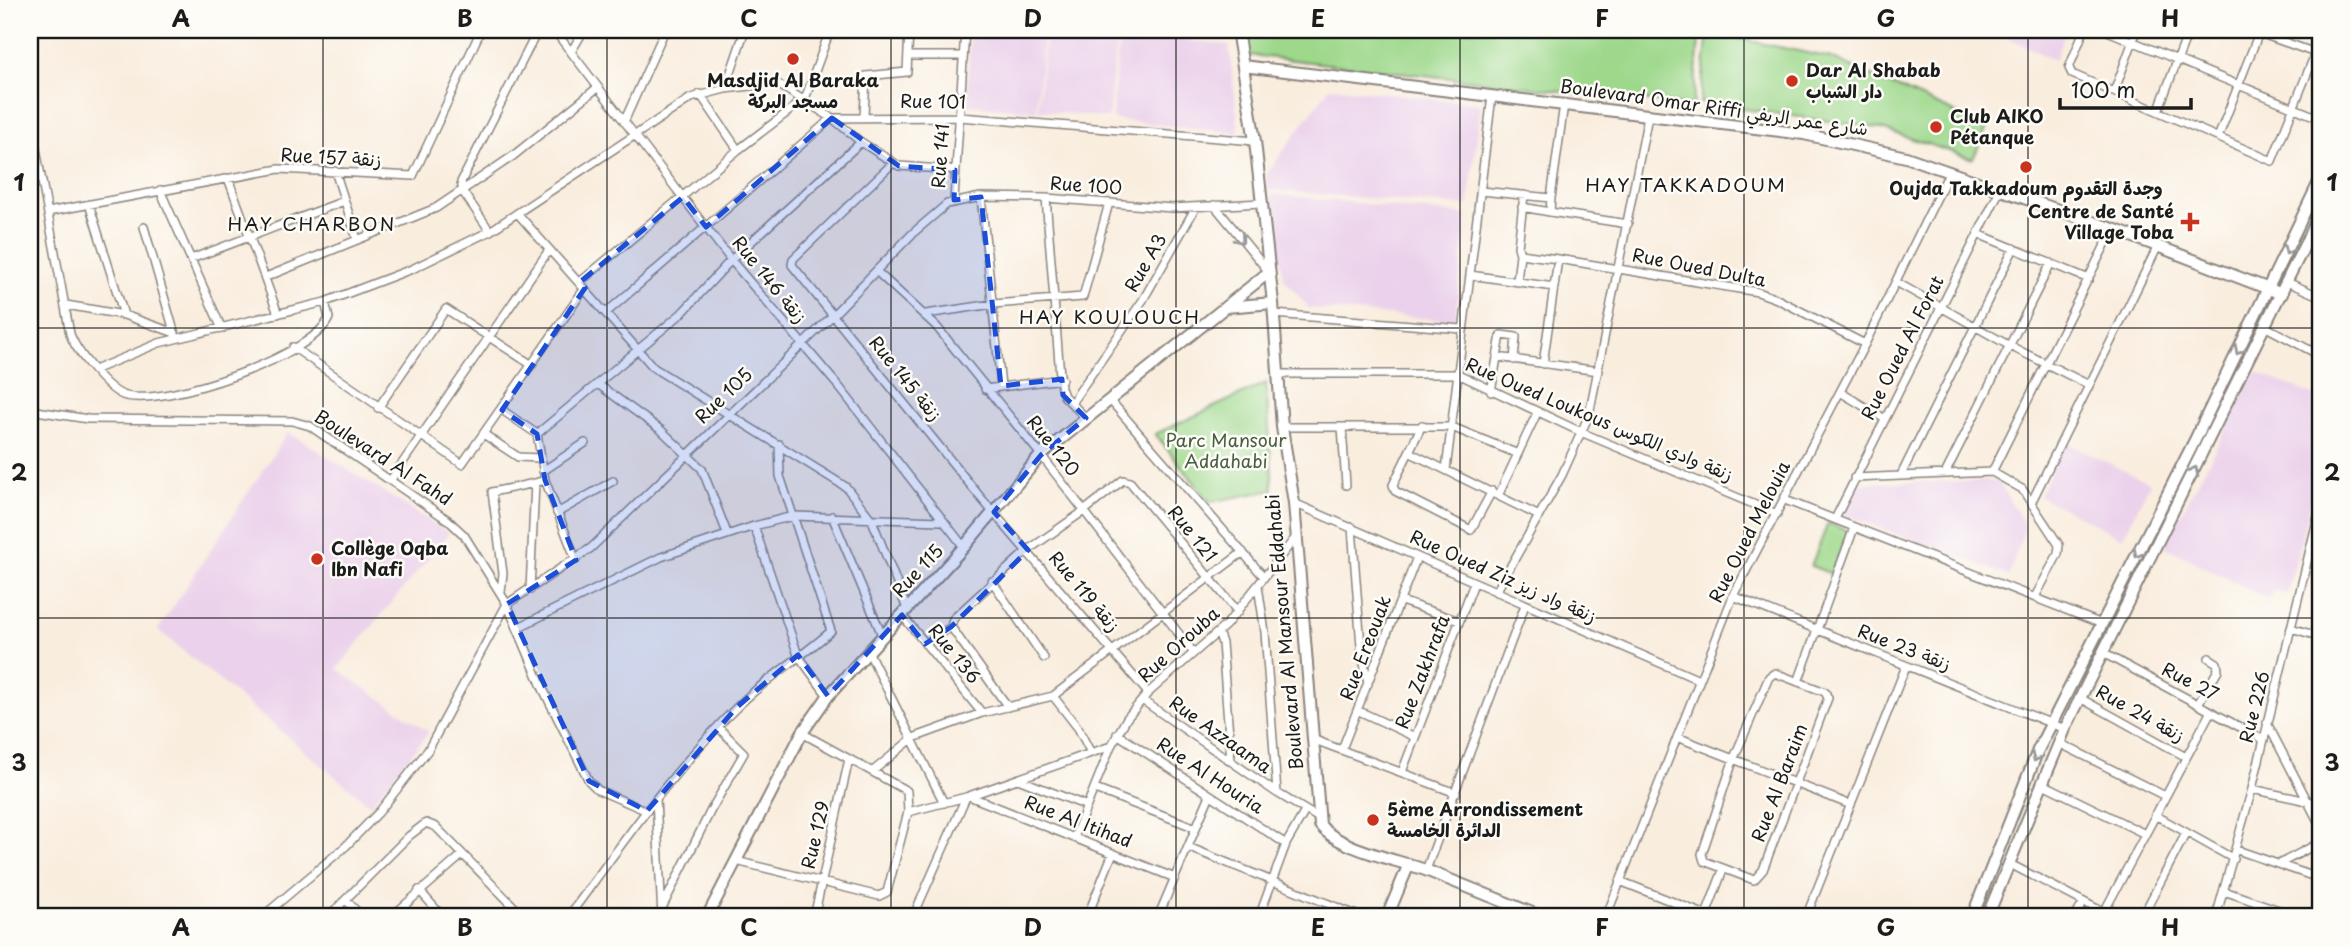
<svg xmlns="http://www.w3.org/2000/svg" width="2351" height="947" font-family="'Playpen Sans','Playpen Sans Arabic',sans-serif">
<rect width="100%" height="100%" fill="#fdfcf7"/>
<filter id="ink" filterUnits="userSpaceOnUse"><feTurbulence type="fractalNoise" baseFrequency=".0143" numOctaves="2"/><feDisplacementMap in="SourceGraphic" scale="14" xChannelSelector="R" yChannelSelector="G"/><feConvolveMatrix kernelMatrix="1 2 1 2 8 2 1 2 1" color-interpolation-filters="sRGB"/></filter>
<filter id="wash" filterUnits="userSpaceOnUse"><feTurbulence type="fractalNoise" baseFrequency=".00686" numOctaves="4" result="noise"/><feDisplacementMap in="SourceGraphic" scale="28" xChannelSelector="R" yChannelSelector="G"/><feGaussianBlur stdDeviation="1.57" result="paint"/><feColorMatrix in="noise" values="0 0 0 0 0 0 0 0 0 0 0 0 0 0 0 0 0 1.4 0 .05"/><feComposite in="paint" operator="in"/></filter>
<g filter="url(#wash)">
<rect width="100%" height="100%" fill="#f9edde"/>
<path fill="#ebd1eb" d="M970 30H1044L1036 111 967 105Z
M1046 30 1117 32 1108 118 1038 110Z
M1992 30H2067L2054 60Z
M1119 33 1229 45 1239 134 1112 119Z
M1330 87 1481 104 1468 206 1267 190 1266 175Z
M1271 194 1467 215 1455 321 1309 308 1283 278Z
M2256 372 2321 398V461L2301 542 2287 593 2275 591 2269 600 2164 546Z
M288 432 449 533 337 669 429 732 370 805 158 630Z
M2065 442 2150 483 2123 538 2039 496Z
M1998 481 2025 526 2009 576 1843 514 1856 483Z"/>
<path fill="#9dd88b" stroke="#5c7a54" stroke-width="2" d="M1243 30H1700L1693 106 1249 55Z
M1708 32 1831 58 1987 127 1973 159 1879 128 1700 103Z
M1266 383 1273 490 1210 502 1155 434Z
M1828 523 1848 531 1831 574 1811 566Z"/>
</g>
<g filter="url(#ink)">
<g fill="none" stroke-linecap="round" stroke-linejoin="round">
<defs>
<path id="street" d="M554 30 731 260 840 388 964 547
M2084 30 2069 68 2072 74 2272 161 2321 39
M2105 30 2321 119
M2251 30 2321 55
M571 52 584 30
M909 56H963
M725 89 745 30
M2114 92 2137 30
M700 94 738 150
M2158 111 2189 30
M30 116 70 334C76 351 108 392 126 396 166 406 313 356 329 318L325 302
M864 116 866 76 907 72 909 30
M624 122 665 30
M2219 135 2260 30
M893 163 793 259 792 265 981 498 1148 693
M335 171 357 239
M228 178 278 314
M160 190 222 329
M1481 191 1551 198 1550 212 1628 224
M981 197 1001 386
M1046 198 1061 388 1064 396 1086 418
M1551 198 1564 104
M954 200 965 30
M89 204 124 315
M1214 205 1269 272
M1522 207 1550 212
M48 212 279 169 413 176 481 30
M518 214 654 368 846 487 872 520 907 609
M144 227 176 338
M490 231 463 192 461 182 538 30
M1978 234 2089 279
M2309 238 2321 243
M1520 254 1518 247 1524 195
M191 259 344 201
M1558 259 1758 292 1777 299 1865 344
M876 271 936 326 1041 455 1193 652
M1470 275 1554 287 1558 259 1520 254 1517 281
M266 277 436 208 513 156 597 88
M580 282 738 150 805 99 830 30
M1896 282 2010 346 2089 385
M2287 282 2321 297
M66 305 124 315 175 333
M607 312 832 118 861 142 899 166 955 170
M926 314 993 304 1083 297 1109 203
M1274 314 1462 329
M2266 327 2321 356
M293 347 462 464 585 288
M1497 357 1599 371
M1543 364 1554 287
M94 370 159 343 325 302 412 269 490 231 691 98 725 89 776 83 832 118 960 117 1255 141
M1279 374H1458L1583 433 1777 514
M599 385 661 430 702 469 727 533
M985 389 1062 379
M1491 392 1501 335 1516 337 1514 360
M1840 392 1885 419
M1110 400 1264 577
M1072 402 1143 300 1196 207
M378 408 446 309 532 365
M30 410 88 419 292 421 310 426 448 520 464 535 507 604 543 689 589 781 598 790 647 811
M502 410 537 434
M1422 425 1393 485 1395 491 1471 530 1492 491
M1282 427H1452L1518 454
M1342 427 1346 485
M537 434 682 313 731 260 861 142
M537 434 545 480 576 560
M485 435 518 457 540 458
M1409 452 1539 516
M1446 470 1492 96
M543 471 585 443
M1992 472 2113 229
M1945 474 2051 263
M1901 475 2014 248
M1854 478 1992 472 2022 489 2059 545 2058 554 2035 597
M390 481 549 250
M1499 494 1537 413
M1785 500 2102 624
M2032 501 2158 246
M1294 503 1699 680
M557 513 613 481
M832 516 882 635
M1835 519 2000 190
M754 526 798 655 828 696
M1352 527 1361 647 1368 684
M992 581 1044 658
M1258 586 1265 632 1277 793
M530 590 535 483 545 480
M501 592 503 573 492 492 535 483
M1496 592 1562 475 1589 415 1648 116
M1733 596 2065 729
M1401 601 1459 621
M507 604 591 548 832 316 913 233 947 204 981 197 1046 198 1172 208 1261 203
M902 615 982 713
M951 627 1008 707
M517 628 661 557 754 526 793 516 941 521
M2291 628 2321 637
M1218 632 1222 643 1231 761
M925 644 951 627 953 619 1028 550 1084 511 1123 480 1130 482 1238 612
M868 651 944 803
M2103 653 2262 739
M1775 673 1825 692 1828 698 1763 870 1754 880 1704 861 1702 854 1734 758 1769 677Z
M1798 682 1854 528
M1053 696 1078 728 1091 753
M2080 698 2186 757
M1142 700 1277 793 1317 817
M2198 704 2218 670 2217 663 2209 658
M1359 711 1415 737
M2267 723 2321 827
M1117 734 1286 844
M1677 737 1851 805
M1312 739 1456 793
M2059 743 2165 796
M1342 749 1417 557
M873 771 913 738 982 713 1053 696 1243 552
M1402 772 1474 583
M1018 779 1087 806
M2041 783 2145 834
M1095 789 1196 828
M2252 789 2321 804
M969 796 1175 878
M656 799 662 917
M908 812 966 797 1111 746
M2155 815 2234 859
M1074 838 1111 746 1127 718 1148 693 1226 625 1296 537
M1188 847 1361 917
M2237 850 2321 879
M736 861 879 896 887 892 908 812 907 791 802 733
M2008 863 2113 917
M2279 864 2321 842
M1426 870 1525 605
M1620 881 1711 917
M419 890 443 917
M2224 891 2299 917
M346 900 362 917
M662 908 711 810 744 753 718 727
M2104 912 2211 711
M1706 915 1723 870
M262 917 346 846 379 812 428 750 507 604
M328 917 409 836 426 823 436 827 524 917
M391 917 461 856
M568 917C622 844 674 768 739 705 768 677 802 657 831 631L780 476 779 444
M814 917 849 759
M913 917 966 797
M1087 917 1113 853
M1158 917 1210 795
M1259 917 1286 844 1305 811
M1606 917 1733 596 1865 344 1949 173
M1806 917 1906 666
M2075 917 2084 902
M2142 917 2186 833
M2216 917 2252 789 2321 504"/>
<path id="secondary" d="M1237 30 1255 141 1273 303 1282 427 1294 503 1320 825C1338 849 1399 860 1428 871 1466 886 1504 902 1542 917
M1243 66 1804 134 1906 157 2113 229 2282 294
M1226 307 1273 303
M707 917 802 733 828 696 964 547 1041 455 1269 272
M1387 917 1409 864"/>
<path id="primary" d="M1972 917 2038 750 2195 440 2321 178
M1987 917 2065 729 2321 212"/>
</defs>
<use href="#street" stroke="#8a847d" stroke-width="10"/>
<use href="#secondary" stroke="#8a847d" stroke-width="14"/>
<use href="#primary" stroke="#8a847d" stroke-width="14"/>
<use href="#street" stroke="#fff" stroke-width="7"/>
<use href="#secondary" stroke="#fff" stroke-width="10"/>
<use href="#primary" stroke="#fff" stroke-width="10"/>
</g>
<defs><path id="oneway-chevron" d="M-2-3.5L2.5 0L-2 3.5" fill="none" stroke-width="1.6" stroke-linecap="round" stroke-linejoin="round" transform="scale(1.75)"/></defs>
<g stroke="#999">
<use href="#oneway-chevron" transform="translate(1240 239) rotate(50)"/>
<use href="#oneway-chevron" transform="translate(2288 250) rotate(114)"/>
<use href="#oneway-chevron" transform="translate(2239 350) rotate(117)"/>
<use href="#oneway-chevron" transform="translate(2194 471) rotate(-63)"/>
<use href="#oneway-chevron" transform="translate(2138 553) rotate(117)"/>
<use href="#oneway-chevron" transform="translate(2036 757) rotate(113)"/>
</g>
</g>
<path fill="#1d4ed8" fill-opacity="0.2" stroke="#1d4ed8" stroke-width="5" stroke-dasharray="14 9" stroke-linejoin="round" d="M832 118 899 166 955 170 954 200 981 197 1001 386 1062 379 1063 395 1086 418 1041 455 994 512 1028 550 951 627 925 644 902 615 828 696 798 655 737 707 647 811 589 781 507 604 576 560 545 480 537 434 502 410 585 288 580 282 683 197 706 227Z"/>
<path fill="none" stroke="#1c1c1c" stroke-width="2" stroke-opacity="0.55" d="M323 30V917M607 30V917M891 30V917M1176 30V917M1460 30V917M1744 30V917M2028 30V917M30 328H2321M30 618H2321"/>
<g fill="#c8321e" stroke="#fdfcf7" stroke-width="2.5">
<circle cx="793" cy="59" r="7"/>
<circle cx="1792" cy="81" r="7"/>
<circle cx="1936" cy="127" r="7"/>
<circle cx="2026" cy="167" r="7"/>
<path d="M2186.5 211.5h7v7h7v7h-7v7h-7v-7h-7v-7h7z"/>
<circle cx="317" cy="559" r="7"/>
<circle cx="1373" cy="820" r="7"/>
</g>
<g text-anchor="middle" stroke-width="5" stroke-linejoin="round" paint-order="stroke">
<g font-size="18" font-weight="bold" fill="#1c1c1c" stroke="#fdfcf7" text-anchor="start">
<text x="1806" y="77">Dar Al Shabab<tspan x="1806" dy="21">دار الشباب</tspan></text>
<text x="793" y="87" text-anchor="middle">Masdjid Al Baraka<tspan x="793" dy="21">مسجد البركة</tspan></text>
<text x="1950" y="123">Club AIKO<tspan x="1950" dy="21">Pétanque</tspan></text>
<text x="2026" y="195" text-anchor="middle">Oujda Takkadoum وجدة التقدوم</text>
<text x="2174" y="218" text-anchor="end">Centre de Santé<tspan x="2174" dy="21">Village Toba</tspan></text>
<text x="331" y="555">Collège Oqba<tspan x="331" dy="21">Ibn Nafi</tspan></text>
<text x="1387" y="816">5ème Arrondissement<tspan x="1387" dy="21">الدائرة الخامسة</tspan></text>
</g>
<g font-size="18" fill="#1c1c1c" stroke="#fdfcf7">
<text transform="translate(933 102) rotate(1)" y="6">Rue 101</text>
<text transform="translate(1714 108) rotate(8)" y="6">Boulevard Omar Riffi شارع عمر الريفي</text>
<text transform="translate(941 156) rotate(-86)" y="6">Rue 141</text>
<text transform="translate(331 158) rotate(3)" y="6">Rue 157 زنقة</text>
<text transform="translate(1086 186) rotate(4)" y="6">Rue 100</text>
<text transform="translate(1146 263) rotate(-60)" y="6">Rue A3</text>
<text transform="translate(1699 268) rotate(11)" y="6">Rue Oued Dulta</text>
<text transform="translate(769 280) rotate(51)" y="6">Rue 146 زنقة</text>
<text transform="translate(1903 348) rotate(-63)" y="6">Rue Oued Al Forat</text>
<text transform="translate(905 379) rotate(51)" y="6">Rue 145 زنقة</text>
<text transform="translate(724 396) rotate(-44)" y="6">Rue 105</text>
<text transform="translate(1599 420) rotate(23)" y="6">Rue Oued Loukous زنقة وادي اللكوس</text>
<text transform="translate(1053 446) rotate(51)" y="6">Rue 120</text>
<text transform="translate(383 458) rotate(33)" y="6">Boulevard Al Fahd</text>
<text transform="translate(1750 532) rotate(-63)" y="6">Rue Oued Melouia</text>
<text transform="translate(1192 534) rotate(51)" y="6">Rue 121</text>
<text transform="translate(918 571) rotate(-47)" y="6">Rue 115</text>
<text transform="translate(1503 577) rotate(24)" y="6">Rue Oued Ziz زنقة واد زيز</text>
<text transform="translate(1084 592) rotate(50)" y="6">Rue 119 زنقة</text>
<text transform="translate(1285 632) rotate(-95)" y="6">Boulevard Al Mansour Eddahabi</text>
<text transform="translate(1179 645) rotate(-42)" y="6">Rue Orouba</text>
<text transform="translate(1366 648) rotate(-69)" y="6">Rue Ereouak</text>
<text transform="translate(1904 648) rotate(21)" y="6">Rue 23 زنقة</text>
<text transform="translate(954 654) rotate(51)" y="6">Rue 136</text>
<text transform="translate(1423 672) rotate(-69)" y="6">Rue Zakhrafa</text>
<text transform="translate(2190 682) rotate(27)" y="6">Rue 27</text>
<text transform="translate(2255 707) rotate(-76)" y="6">Rue 226</text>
<text transform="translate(2140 714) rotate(29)" y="6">Rue 24 زنقة</text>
<text transform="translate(1220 735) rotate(35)" y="6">Rue Azzaama</text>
<text transform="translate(1210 776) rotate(33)" y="6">Rue Al Houria</text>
<text transform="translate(1780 783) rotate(-69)" y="6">Rue Al Baraim</text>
<text transform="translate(1078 822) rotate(21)" y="6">Rue Al Itihad</text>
<text transform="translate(816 835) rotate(-77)" y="6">Rue 129</text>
</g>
<g font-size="18" fill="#495e43" stroke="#fdfcf7">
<text x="1226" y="447">Parc Mansour<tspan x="1226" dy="21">Addahabi</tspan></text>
</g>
<g font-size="19" letter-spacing="2" fill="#1c1c1c" stroke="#fdfcf7">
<text x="1686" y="192">HAY TAKKADOUM</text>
<text x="312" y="231">HAY CHARBON</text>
<text x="1110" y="324">HAY KOULOUCH</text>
</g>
</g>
<rect width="2351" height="947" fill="none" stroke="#fdfcf7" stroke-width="77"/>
<path d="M2060 98v10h131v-10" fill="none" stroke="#1c1c1c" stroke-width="3.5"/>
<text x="2071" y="98" font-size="21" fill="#1c1c1c" stroke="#fdfcf7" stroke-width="5" paint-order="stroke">100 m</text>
<rect x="38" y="38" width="2274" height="870" fill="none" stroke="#1c1c1c" stroke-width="2.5"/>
<g font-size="23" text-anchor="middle" font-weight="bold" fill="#1c1c1c">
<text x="181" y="27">A</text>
<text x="465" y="27">B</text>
<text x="749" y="27">C</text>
<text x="1033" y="27">D</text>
<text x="1318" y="27">E</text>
<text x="1602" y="27">F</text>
<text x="1886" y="27">G</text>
<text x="2170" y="27">H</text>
<text x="19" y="191">1</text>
<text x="2332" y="191">1</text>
<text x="19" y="481">2</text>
<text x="2332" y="481">2</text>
<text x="19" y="771">3</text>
<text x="2332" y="771">3</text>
<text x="181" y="936">A</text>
<text x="465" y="936">B</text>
<text x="749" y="936">C</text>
<text x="1033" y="936">D</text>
<text x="1318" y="936">E</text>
<text x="1602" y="936">F</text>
<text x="1886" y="936">G</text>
<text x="2170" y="936">H</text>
</g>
</svg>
